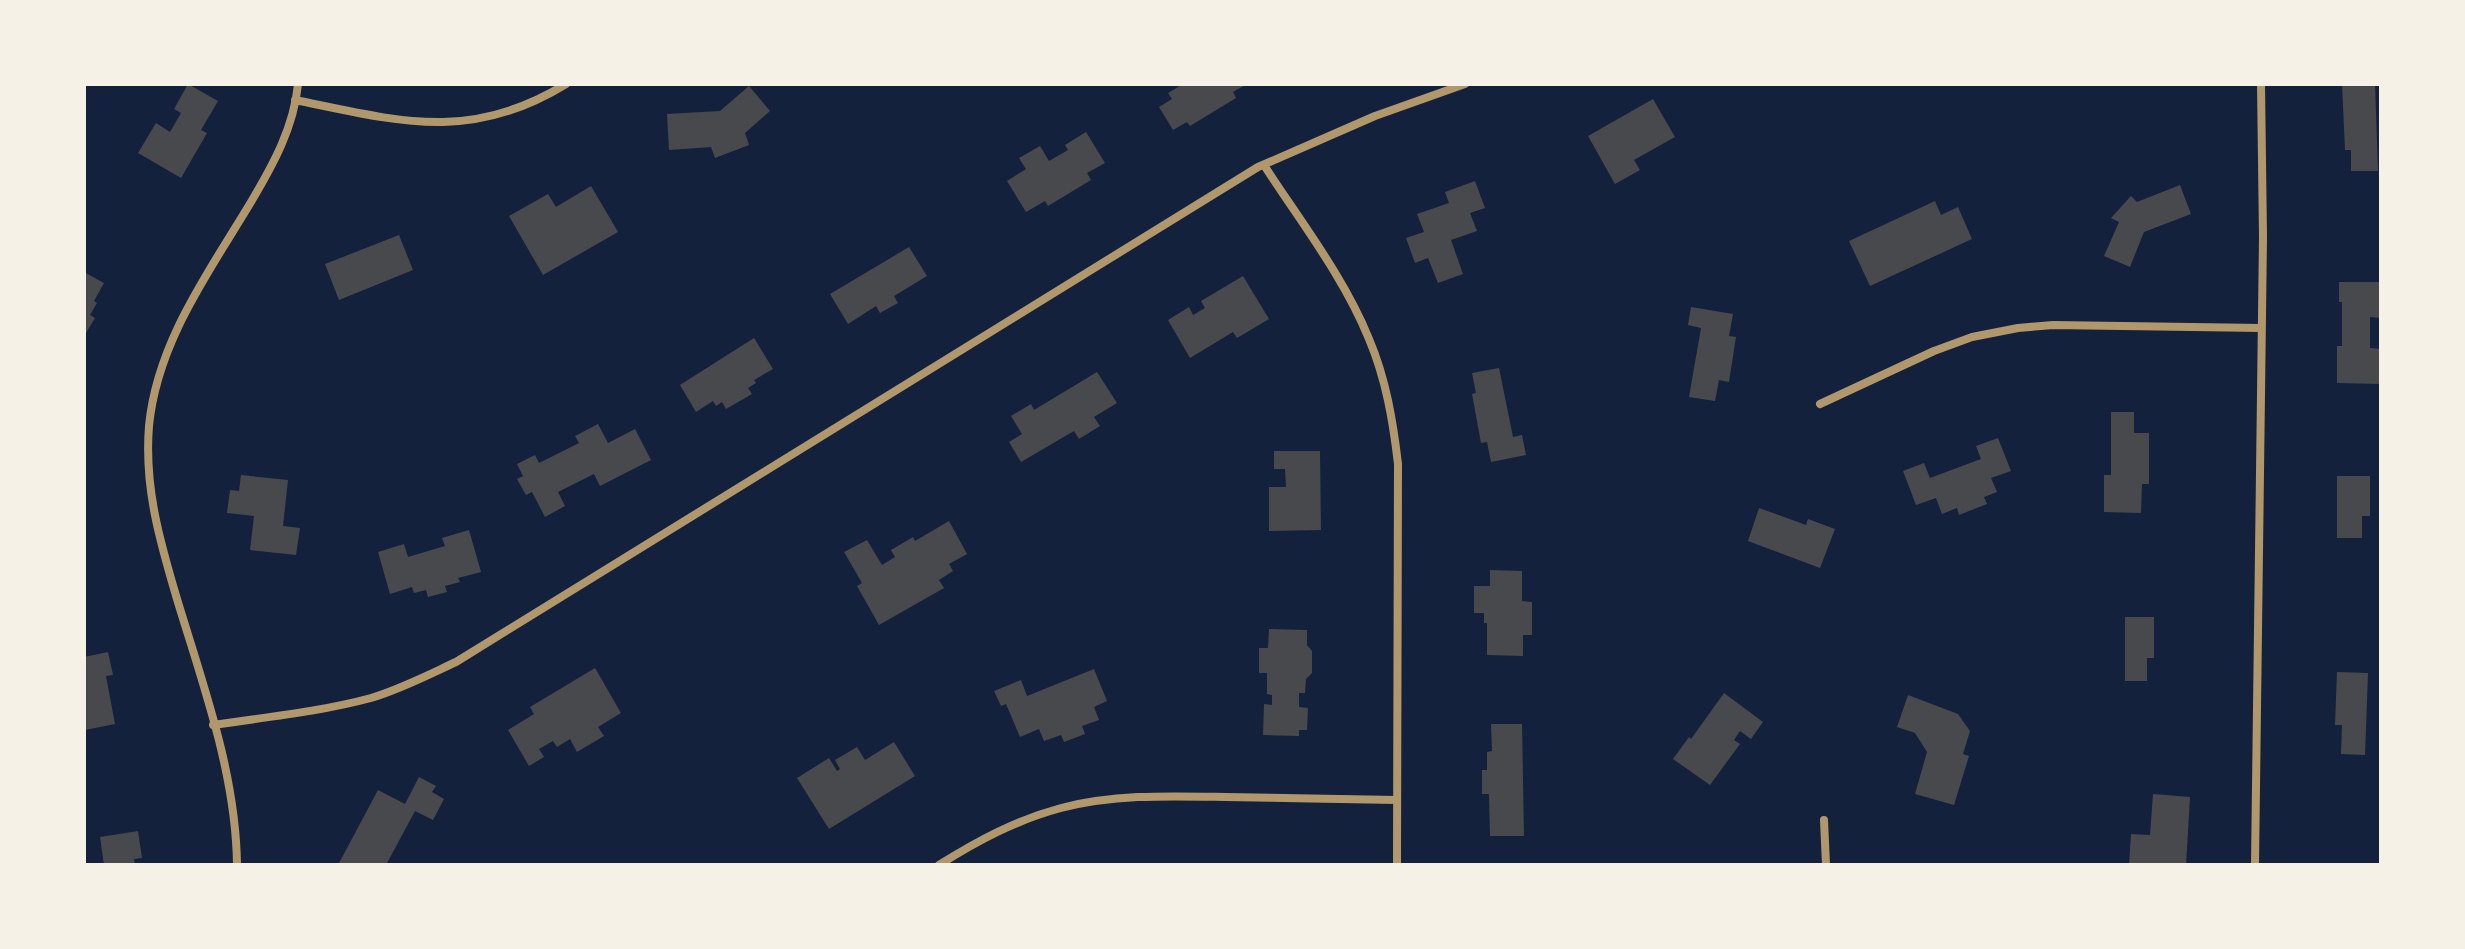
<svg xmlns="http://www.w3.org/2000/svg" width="2465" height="949" font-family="'Crimson Pro',serif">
<rect width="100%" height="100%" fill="#14213d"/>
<path fill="#48494c" d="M188 84 218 101 201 130 207 133 181 178 138 153 156 123 170 132 181 113 174 109Z
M1183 84H1247L1233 92 1236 98 1190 126 1187 122 1173 130 1159 107 1172 99 1168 93Z
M2342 84H2375L2378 171H2351V150H2345Z
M749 86 770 111 745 133 749 145 715 158 711 147 669 150 667 114 720 111Z
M1653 99 1675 137 1634 160 1640 170 1615 184 1588 136Z
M1086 132 1105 163 1087 173 1091 180 1048 206 1045 201 1026 212 1007 181 1026 169 1019 158 1040 146 1049 161 1068 150 1065 145Z
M1475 181 1485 208 1470 213 1477 231 1451 240 1463 274 1438 283 1428 258 1415 263 1406 238 1424 232 1417 214 1449 203 1445 192Z
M2180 185 2191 214 2144 232 2130 267 2104 256 2119 222 2111 218 2131 196 2137 202Z
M591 186 618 232 543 275 509 216 548 194 556 207Z
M1935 201 1941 215 1958 207 1972 239 1870 286 1849 241Z
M399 235 413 270 339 300 325 264Z
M909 247 927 276 894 296 898 303 880 313 876 306 848 324 830 294Z
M84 272 104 283 94 301 97 303 90 315 95 318 84 336Z
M1243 276 1269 319 1237 338 1233 332 1190 358 1168 320 1189 307 1193 315 1205 308 1201 301Z
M2339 282H2381V318L2370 317V348L2381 349V384L2337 383V346H2342V302H2339Z
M1691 307 1733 314 1729 336 1736 337 1729 382 1719 380 1715 401 1689 397 1701 328 1688 325Z
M754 338 773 369 754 380 756 383 748 388 752 394 726 409 722 402 716 406 713 401 696 412 680 385Z
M1499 368 1513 437 1522 435 1526 455 1491 462 1487 442 1481 443 1472 394 1476 393 1472 373Z
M1097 372 1117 403 1094 417 1100 426 1079 439 1074 431 1021 462 1009 442 1022 434 1011 416 1031 404 1034 410Z
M2111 412H2134V433H2149V484H2142L2141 513 2104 512V475H2111Z
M598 424 608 443 635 429 651 460 600 486 594 474 558 492 565 506 545 517 532 492 526 495 517 479 523 476 517 464 535 455 539 463 579 443 575 436Z
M1998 438 2011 471 1991 478 1997 492 1984 497 1987 504 1959 515 1957 508 1942 514 1936 498 1916 505 1903 471 1924 463 1930 478 1981 459 1976 446Z
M1274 451H1320L1321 530 1269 531V487H1286L1285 469H1274Z
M241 475 288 480 283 526 300 528 296 555 250 550 254 516 227 513 230 490 239 491Z
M2337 476H2370V516H2362V538H2337Z
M1759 508 1806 525 1808 519 1835 529 1820 568 1748 541Z
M949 521 967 554 949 564 953 571 939 580 944 588 879 625 857 586 862 583 844 552 867 540 882 565 895 557 891 550 913 537 915 541Z
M469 530 481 572 458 578 460 582 445 586 447 592 428 597 426 590 414 593 412 587 390 594 378 552 404 544 408 557 445 546 442 538Z
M1490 570 1522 571V601L1532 602V635H1523V656L1487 655V623H1484V613H1474V586H1490Z
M2125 617H2154V658H2147V681H2125Z
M1269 629 1307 630V645L1312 651V673L1306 679 1305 693H1299V707L1308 708 1307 730H1299V736L1263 735 1264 704 1272 705V695L1267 694V673H1259V648H1268Z
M108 652 113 675 106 676 115 724 85 730 84 657Z
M595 668 621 713 598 727 604 736 577 752 570 739 557 747 553 741 539 749 544 757 529 766 508 730 534 714 530 707Z
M1094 669 1107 701 1094 707 1099 720 1082 726 1085 734 1064 742 1061 735 1044 741 1039 729 1020 737 1006 704 1001 706 994 691 1021 680 1027 696Z
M2337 672 2368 673 2365 755 2341 754 2342 725H2335Z
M1724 693 1763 722 1751 739 1740 731 1734 740 1740 744 1710 785 1673 759 1689 737 1691 739Z
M1908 695 1958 714 1970 731 1963 754 1969 756 1954 805 1915 794 1927 752 1915 733 1897 727Z
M1491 724H1522L1524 836H1490L1489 794H1482V770H1487V752L1492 751Z
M894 742 915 776 829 829 797 778 829 758 837 771 840 769 835 760 857 747 865 760Z
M419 777 436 786 432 792 444 799 433 820 415 811 386 865H338L378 790 405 804Z
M2153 794 2190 797 2186 865H2129L2131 834 2150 835Z
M138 831 142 858 134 859 135 865H104L100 837Z"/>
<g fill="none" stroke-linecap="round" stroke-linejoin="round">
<path stroke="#b1986c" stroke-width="8" d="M295 100C398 121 470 143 566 84
M1264 165C1300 221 1344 277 1369 339 1386 379 1393 421 1398 464L1397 865
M1820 404 1934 351 1972 337 2018 328 2053 325 2261 328
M213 725C266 717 319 712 371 698 401 689 428 675 456 662L1258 167 1375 116 1465 84
M1824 820 1826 865
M237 865C236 774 203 685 177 599 160 542 144 487 149 426 157 342 209 272 251 202 273 165 294 127 298 84
M939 865C977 841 1016 820 1061 808 1115 794 1170 796 1225 797 1282 798 1340 799 1397 800
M2255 865 2263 237 2261 84"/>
</g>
<rect width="2465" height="949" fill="none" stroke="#f6f1e7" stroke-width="172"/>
</svg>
